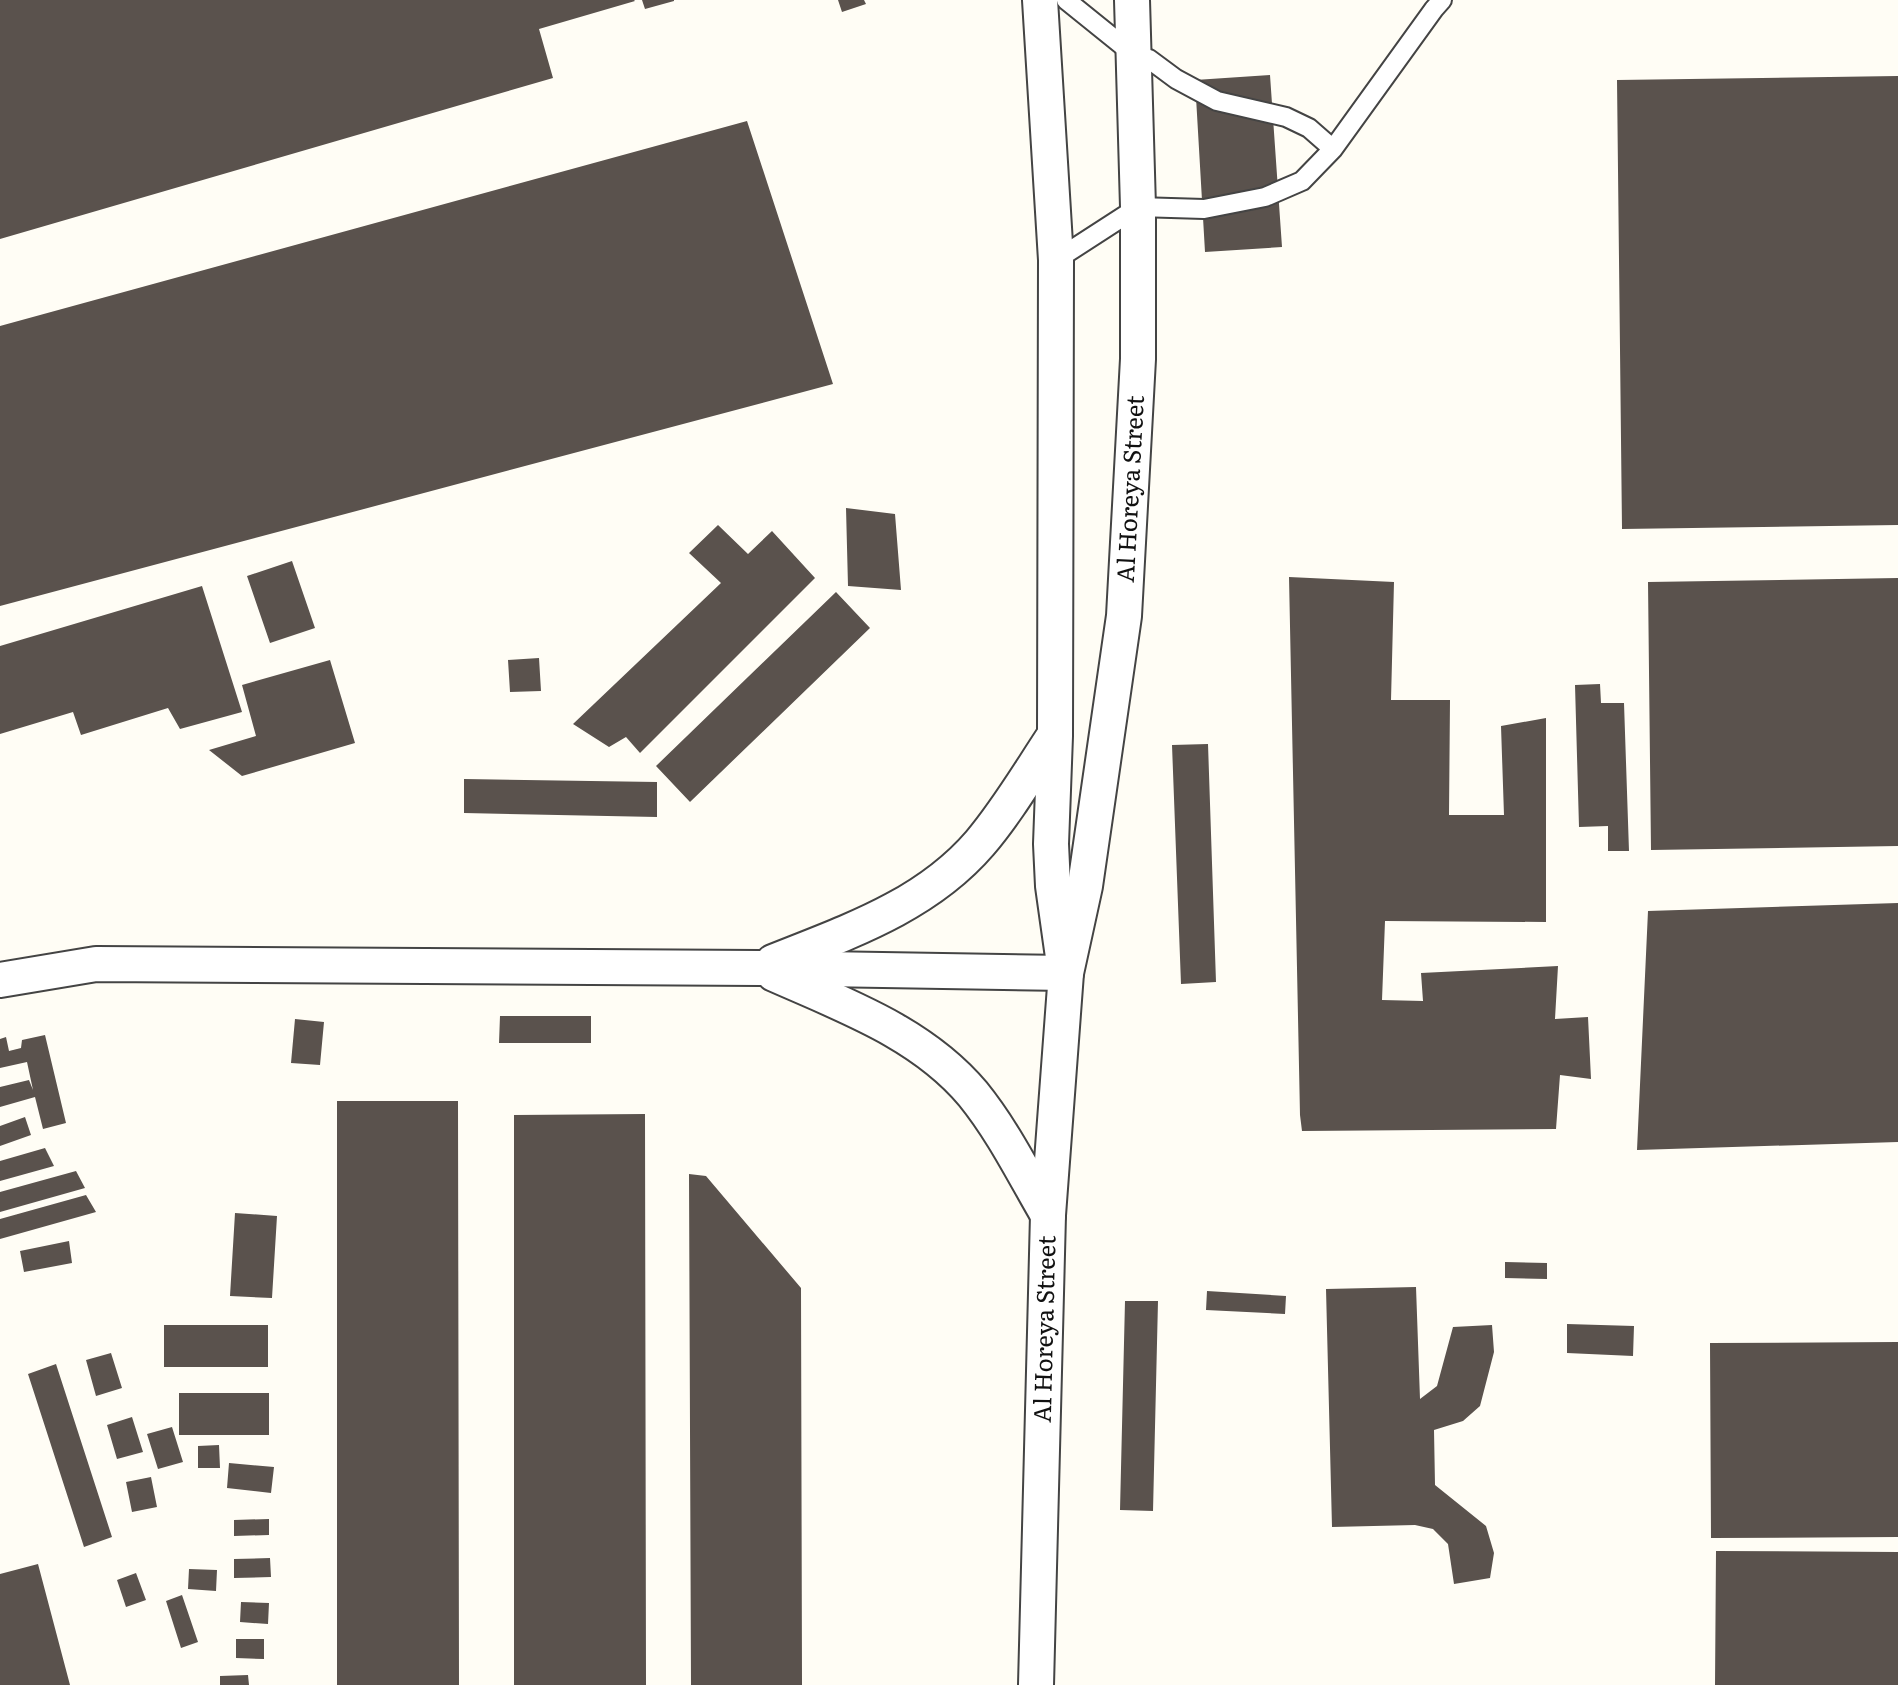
<svg xmlns="http://www.w3.org/2000/svg" width="1898" height="1685" font-family="Literata,serif">
<rect width="100%" height="100%" fill="#fffdf5"/>
<path fill="#5a524d" d="M0 0H634L635 1 539 29 553 78 0 239Z
M642 0H674V1L645 9Z
M838 0H864L866 4 842 12Z
M1270 75 1282 247 1205 252 1195 80Z
M1898 76V525L1622 529 1617 80Z
M747 121 833 384 0 606V326Z
M846 508 895 514 901 590 848 586Z
M718 525 748 554 772 531 815 578 640 753 626 737 609 747 573 724 721 583 689 553Z
M292 561 315 628 270 643 247 576Z
M1289 577 1394 582 1391 700H1450L1449 815H1504L1501 726 1546 718V922L1385 921 1382 1000 1423 1001 1421 973 1558 966 1555 1019 1588 1017 1591 1079 1560 1075 1556 1129 1302 1131 1300 1115Z
M1898 578V846L1651 850 1648 582Z
M202 586 242 712 180 729 168 708 81 735 73 712 0 734V646Z
M836 592 870 628 690 802 656 766Z
M539 658 541 691 510 692 508 660Z
M330 660 355 743 242 776 209 750 256 736 242 685Z
M1600 684 1601 703H1624L1629 851H1608V826L1579 827 1575 685Z
M1208 744 1216 982 1181 984 1172 745Z
M464 779 657 782V817L464 813Z
M1898 903V1142L1637 1150 1648 911Z
M500 1016H591V1043H499Z
M295 1019 324 1022 320 1065 291 1063Z
M45 1035 66 1123 43 1129 35 1097 0 1107V1087L29 1080 33 1090 27 1062 0 1068V1039L6 1037 9 1051 21 1048 22 1040Z
M337 1101H458L459 1685H337Z
M645 1114 646 1685H514V1115Z
M25 1117 31 1135 0 1146V1126Z
M45 1148 54 1166 0 1181V1161Z
M76 1171 85 1188 0 1212V1192Z
M689 1174 706 1176 801 1288 802 1685H691Z
M86 1195 96 1212 0 1239V1219Z
M235 1213 277 1216 272 1298 230 1296Z
M69 1241 72 1263 24 1272 20 1251Z
M1505 1262 1547 1263V1279L1505 1278Z
M1416 1287 1420 1399 1437 1386 1453 1327 1492 1325 1494 1352 1480 1406 1463 1421 1434 1430 1435 1485 1486 1526 1494 1553 1490 1578 1454 1584 1448 1544 1433 1529 1415 1525 1332 1527 1326 1289Z
M1207 1291 1286 1296 1285 1314 1206 1310Z
M1125 1301H1158L1153 1511 1120 1510Z
M1567 1324 1634 1326 1633 1356 1567 1353Z
M164 1325H268V1367H164Z
M1898 1342V1537L1711 1538 1710 1343Z
M111 1353 122 1388 96 1396 86 1360Z
M56 1364 112 1537 84 1547 28 1374Z
M179 1393H269V1435H179Z
M132 1417 143 1452 117 1459 107 1425Z
M172 1427 183 1462 158 1469 147 1434Z
M219 1445 220 1468H198V1446Z
M229 1463 274 1467 271 1493 227 1488Z
M151 1477 157 1507 132 1512 126 1482Z
M269 1519V1535L234 1536V1520Z
M1716 1551 1898 1552V1685H1715Z
M270 1558 271 1577 234 1578V1559Z
M38 1564 70 1685H0V1574Z
M189 1569 217 1570 216 1591 188 1589Z
M136 1573 146 1600 126 1607 117 1580Z
M182 1595 198 1642 181 1648 166 1601Z
M241 1602 269 1603 268 1624 240 1622Z
M236 1639H264V1659L236 1658Z
M248 1675 249 1685H220V1676Z"/>
<g fill="none" stroke-linecap="round" stroke-linejoin="round">
<defs>
<path id="service" d="M1066 0 1133 54 1149 59 1176 79 1217 101 1286 117 1309 128 1333 149
M1056 260 1138 207 1204 209 1265 197 1302 181 1333 149 1434 9 1442 0"/>
<g id="minor">
<path d="M1040 0 1056 260 1055 736 1051 844 1053 886 1063 957"/>
<path d="M773 962C848 932 926 906 980 843 1008 810 1030 772 1054 736"/>
<path d="M774 974C844 1005 922 1033 973 1094 1003 1131 1024 1174 1048 1215"/>
<path d="M0 980 96 964 759 968 1066 973"/>
<path id="s1" d="M1036 1685 1048 1215 1066 973 1085 886 1124 616 1138 359V207L1132 0"/>
</g>
</defs>
<use href="#service" stroke="#444" stroke-width="22"/>
<use href="#minor" stroke="#444" stroke-width="38"/>
<use href="#service" stroke="#fff" stroke-width="18"/>
<use href="#minor" stroke="#fff" stroke-width="34"/>
</g>
<g text-anchor="middle" stroke-width="8" stroke-linejoin="round" paint-order="stroke">
<g font-size="24" fill="#111" stroke="#fff">
<text dy="8" stroke="none"><textPath href="#s1" startOffset="1202">Al Horeya Street</textPath></text>
<text dy="8" stroke="none"><textPath href="#s1" startOffset="356">Al Horeya Street</textPath></text>
</g>
</g>
</svg>
